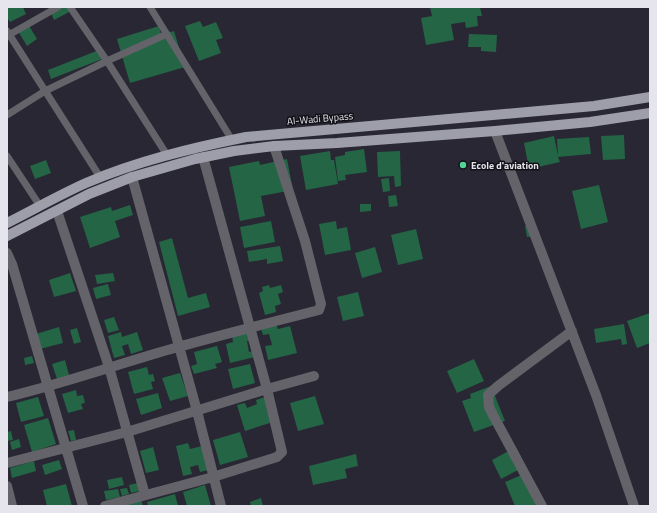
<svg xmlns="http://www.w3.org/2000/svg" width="657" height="513" font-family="'Titillium Web',sans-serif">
<rect width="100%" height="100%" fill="#282733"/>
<path fill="#246546" d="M7 7H23L26 14 10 22 7 18Z
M58 7H69L71 11 54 20 50 11Z
M430 7H480L482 16H477L478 26 466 28 465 22 451 24 454 40 426 45 421 18 432 16Z
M200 21 203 27 216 22 223 38 216 40 221 53 199 61 185 26Z
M28 24 37 39 27 46 18 31Z
M159 26 161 35 174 31 185 67 130 83 117 39Z
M469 34 497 35 496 52 481 51V47H468Z
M99 50 102 59 51 79 48 70Z
M624 135 625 159 603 160 601 136Z
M554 136 558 156 557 139 589 137 591 154 558 157 560 162 529 169 524 143Z
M364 149 367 172 345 175 346 180 338 181 335 157 345 155V152Z
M330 151 331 160H334L338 184 306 190 300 156Z
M400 151 401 186 395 187 394 176 378 177 377 152Z
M287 159 293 190 261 196 265 216 240 221 229 167 259 161 260 165Z
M46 160 51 173 35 179 30 166Z
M389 178 390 191 383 192 381 179Z
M599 185 608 222 581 229 572 191Z
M396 195 398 206 389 207 388 196Z
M360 204H371V211L360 212Z
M130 205 133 215 115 221 120 237 90 248 80 217 111 207 112 211Z
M271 221 275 242 244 248 240 227Z
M336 221 337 229 347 227 351 250 325 255 319 224Z
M532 225 534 236 527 237 525 226Z
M416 229 423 259 398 265 391 235Z
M172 238 188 298 206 293 210 307 178 316 159 242Z
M280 246 283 261 267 264V259L249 262 247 251Z
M375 247 382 272 362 278 355 253Z
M70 273 76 291 54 297 49 280Z
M113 273 115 281 97 284 95 275Z
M108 284 111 295 96 299 93 288Z
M269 285 270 288 281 285 283 292 278 294 281 304 275 306 276 312 265 315 259 293 263 291 262 287Z
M358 292 364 316 343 321 337 297Z
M650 313V343L637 348 627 321Z
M114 317 119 330 108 333 104 320Z
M276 324 278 329 290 326 297 353 268 360 265 346 272 345 269 334 263 335 261 328Z
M624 324 627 344 622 345 621 339 596 343 594 329Z
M59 327 63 343 40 349 36 334Z
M77 328 81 342 74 344 70 330Z
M249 331 251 340 247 341 249 352 254 351 255 357 230 363 226 344 233 342 232 335Z
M121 332 122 337 137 332 143 350 131 354 128 344 122 346 125 355 114 358 108 336Z
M217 346 222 362 215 364 217 368 194 374 191 366 197 364 194 352Z
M32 356 34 363 25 365 24 358Z
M474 359 484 381 457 393 447 371Z
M65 360 69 375 57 379 52 364Z
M250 364 255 383 233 389 228 369Z
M147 367 149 375 153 374 155 381 151 382 153 389 134 394 128 372Z
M180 373 188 396 170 401 162 378Z
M491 386 505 421 474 432 462 401 471 398 470 394Z
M76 390 77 396 83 395 85 403 81 404 83 409 68 413 62 394Z
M158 393 162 408 141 415 136 399Z
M315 396 324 424 298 431 290 403Z
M38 397 44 416 21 422 16 403Z
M265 397 273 422 245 431 237 405 245 403 247 408 257 404 256 400Z
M48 418 56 444 32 452 24 425Z
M74 430 76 440 71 441 68 431Z
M11 431 13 440 7 441V432Z
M240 432 248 457 220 465 213 440Z
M19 439 21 447 12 450 10 442Z
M188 443 190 449 202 446 208 470 200 472 198 465 190 467 192 474 183 476 176 446Z
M153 447 159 470 146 473 140 451Z
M516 447 521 457 520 469 501 479 492 460Z
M356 454 358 466 345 469 347 478 313 485 309 466Z
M59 460 62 469 45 475 42 465Z
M34 461 36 471 12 478 10 468Z
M524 474 546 506H515L505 482Z
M122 477 124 485 109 489 107 480Z
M138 483 140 491 131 493 129 485Z
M66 484 72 506H47L43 490Z
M205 485 211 506H187L183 492Z
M127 488 129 494 122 496 120 489Z
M118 489 120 497 106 500 104 491Z
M175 494 178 506H148L147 502Z
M261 498 263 506H251L250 502Z
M141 500 143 506H121Z"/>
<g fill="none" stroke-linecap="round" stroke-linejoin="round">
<path stroke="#636369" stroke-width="7" d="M70 7 107 61 167 155
M150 7 232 140
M7 31 100 177
M7 36 58 7
M7 115 45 91 107 61 167 34
M7 156 40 206"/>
<path stroke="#636369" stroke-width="10" d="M495 131 596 395 634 506
M132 177 197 411 221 506
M57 211 109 367 145 495
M7 253 12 264 83 506
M7 397C65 383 121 363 178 347 225 334 272 322 319 310L321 304 305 241 274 146
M7 463 127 432 267 389 314 376
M7 486 12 506
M105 506 213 477 277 457 282 452 267 389 203 157
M542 506 493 415 489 407 488 395 498 386 572 331"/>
<path stroke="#9e9daa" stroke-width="10" d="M7 223C33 210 59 195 86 183 137 161 192 148 246 137L594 106 650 97
M7 236 89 194 132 177 195 159 234 151 274 146 337 143 495 131 590 122 650 113"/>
</g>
<circle fill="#53d396" stroke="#111016" stroke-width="1.5" cx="463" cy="165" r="4"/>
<g text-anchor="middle" stroke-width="3" stroke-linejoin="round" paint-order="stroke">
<g font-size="10" fill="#e6e5ed" stroke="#111016">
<text transform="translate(320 118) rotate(-5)" y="4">Al-Wadi Bypass</text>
</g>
<g font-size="10" font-weight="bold" fill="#e6e5ed" stroke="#111016" text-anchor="start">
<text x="471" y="169">Ecole d'aviation</text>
</g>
</g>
<rect width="657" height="513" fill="none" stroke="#e6e5ed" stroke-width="16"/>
</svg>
